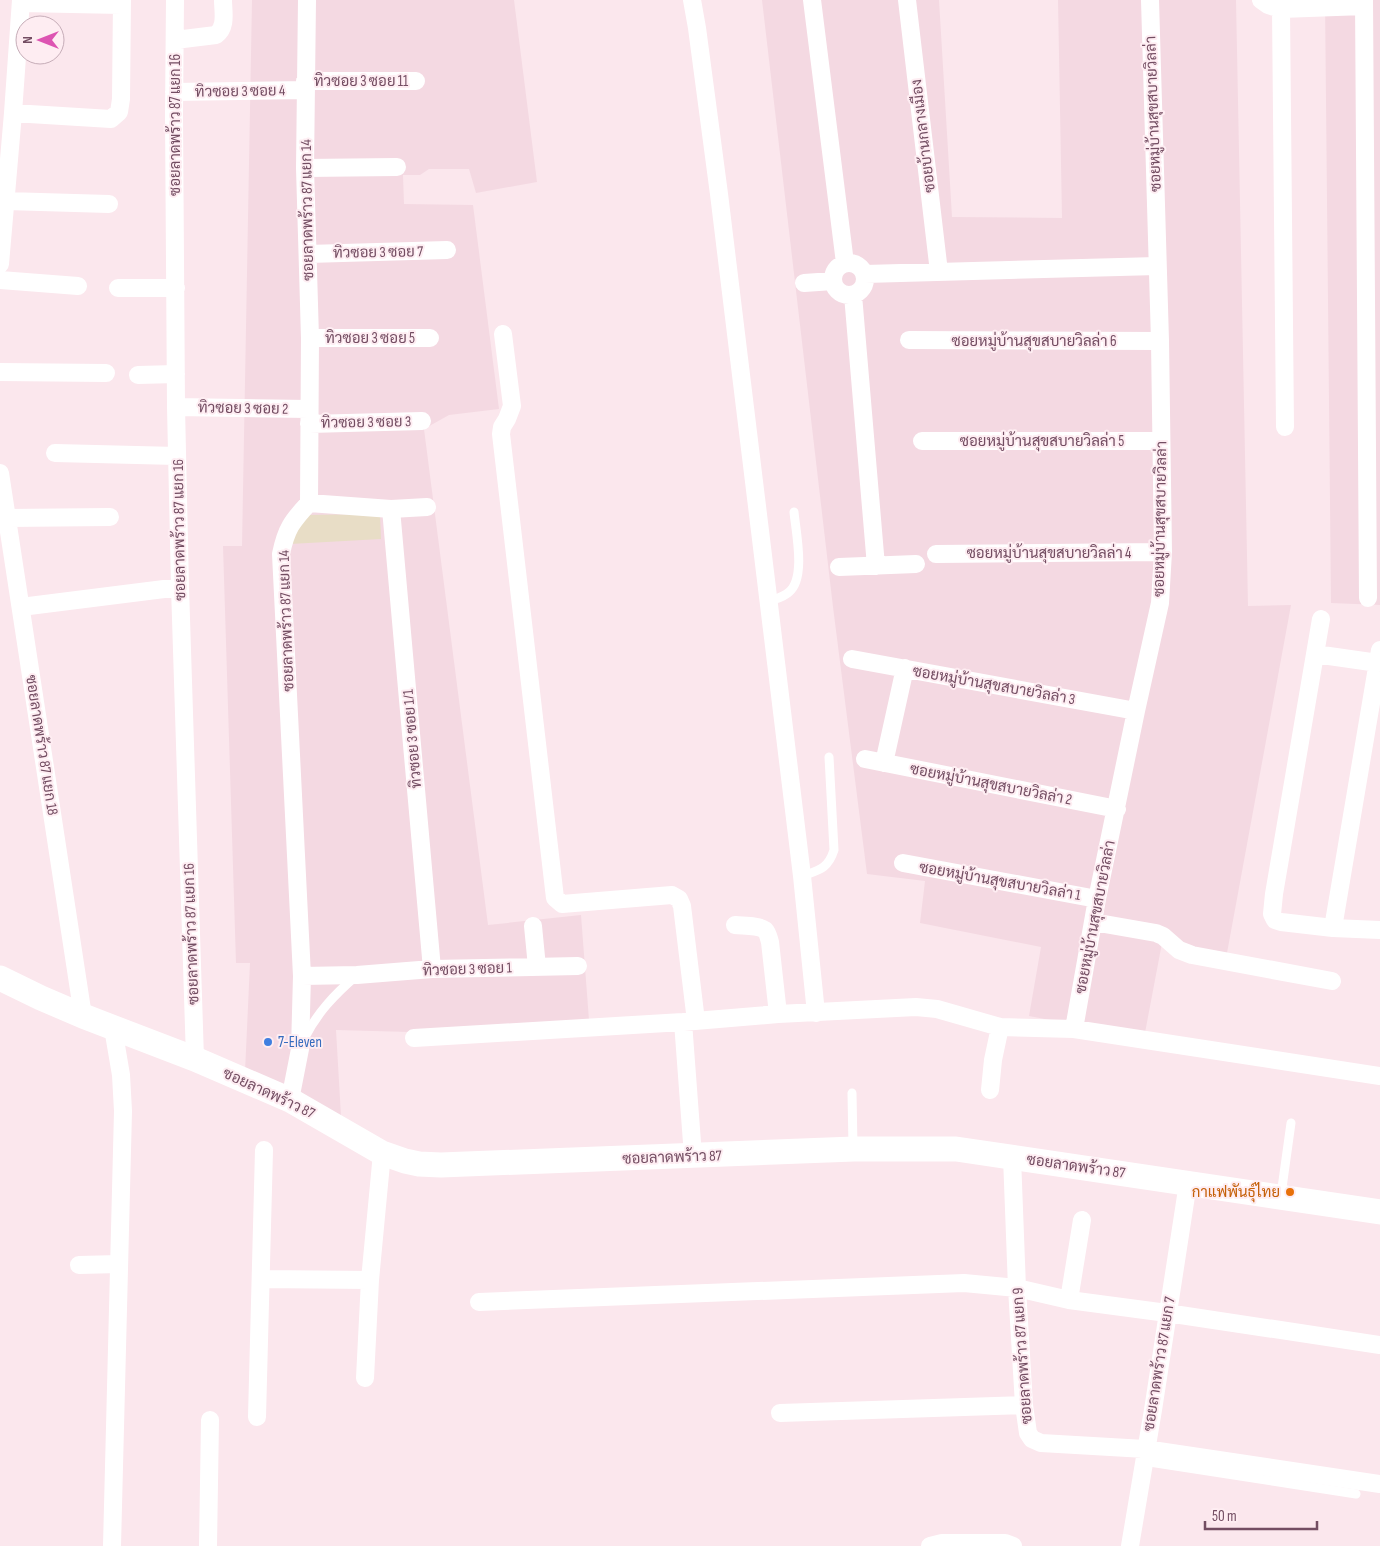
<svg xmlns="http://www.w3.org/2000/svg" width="1380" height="1546" font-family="'Sofia Sans Condensed',Sarabun,sans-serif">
<rect width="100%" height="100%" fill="#fbe7ed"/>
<path fill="#f4d9e2" d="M252 0H514L537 182 476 193 469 169H429L420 175H403L404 204 473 205 499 409 449 415 424 429 488 925 581 915 589 1020 447 1033 336 1030 341 1116 245 1072 250 963H236L223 546H242Z
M762 0H939L952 217 1062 218 1058 0H1236L1248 606 1291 605 1227 953 1162 943 1144 1038 1029 1016 1041 947 920 923 925 881 867 874 833 607Z
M1325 0H1380V605L1331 603Z"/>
<path fill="#e8ddc6" d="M380 514 381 539 290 544 304 515Z"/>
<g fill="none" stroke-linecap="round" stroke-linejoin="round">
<path stroke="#fff" stroke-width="9" d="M768 602C775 599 784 597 789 592 806 578 796 533 794 512
M802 876C819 870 828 869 834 850L829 757
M304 1039C317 1013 334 995 356 976
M852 1093 853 1147
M1281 1195 1291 1123
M1143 1461 1356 1494"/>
<path stroke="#fff" stroke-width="18" d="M175 0 174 115 176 407 180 587 195 1059
M692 0 697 28 719 194 802 876 816 1013
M812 0 845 263
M907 0 939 272
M1261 0 1268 5 1281 9 1364 6
M1364 0 1368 598
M21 3 122 5
M1281 9 1285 427
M175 40 216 35C227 27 223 12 223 0
M305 81H416
M174 92 305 90
M13 113 111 119 119 112 121 99 122 0
M305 168 397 167
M6 201 109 204
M308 254 447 250
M833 279a16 16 0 1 1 32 0a16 16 0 1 1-32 0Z
M0 264 13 113 21 0
M865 274 1157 266
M0 280 78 286
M804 283 833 281
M118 288H176
M853 295 876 566
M503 334 512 406 507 419 502 427 501 434 555 898 562 904 672 895 679 899 682 906 696 1021
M310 338H430
M909 340 1160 341
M0 372 106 373
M138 375 176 374
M176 407 309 409
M309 424 422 421
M922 441H1161
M55 453 177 456
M0 473 83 1016
M309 503 391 509 432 969
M391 509 427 507
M7 518 110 517
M936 554 1163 552
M839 567 916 564
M21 607 180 587
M1321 619 1274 894 1272 914 1275 920 1281 922 1333 928 1380 930
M1315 654 1378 663
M852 659 1136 711
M865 759 1117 809
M884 763 905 668
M903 863 1097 899
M1093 922 1156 933 1163 936 1179 950 1192 955 1332 981
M735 925C743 926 758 925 765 930 768 933 769 939 770 942L778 1014
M533 926 537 967
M1333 928 1380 650
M302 976 357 975 432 969 578 966
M683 1022 693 1156
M1074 1029 1097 899 1136 711 1160 603 1163 552 1160 341 1150 0
M414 1038 683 1022 778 1014 916 1007 937 1009 1000 1027 1074 1029 1380 1076
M990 1090 993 1060 1000 1027
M290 1100 300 1049 302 976 281 554C286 529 292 521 309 503L310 338 305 168 307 0
M1012 1157 1017 1288 1024 1405 1028 1433 1032 1439 1041 1443 1145 1449 1380 1484
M79 1265 119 1264
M261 1279 370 1280
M1069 1300 1082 1220
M479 1302 964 1283 1017 1288 1069 1300 1167 1313 1380 1345
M365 1378 370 1280 382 1153
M780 1413 1024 1405
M257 1417 264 1150
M112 1546 123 1111 121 1075 113 1028
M208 1546 210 1420
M930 1546 942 1543H1005L1013 1546
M1130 1546 1153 1410 1188 1183"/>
<path stroke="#fff" stroke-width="25" d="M0 978 41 998 83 1016 195 1059 290 1100 382 1153 405 1161 419 1164 441 1165 854 1149H956L1380 1212"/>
</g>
<circle fill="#3f7fe0" stroke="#feedf2" stroke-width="2" cx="268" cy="1042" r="5"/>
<circle fill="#e8710a" stroke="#feedf2" stroke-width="2" cx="1290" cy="1192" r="5"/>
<g text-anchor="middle" stroke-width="4" stroke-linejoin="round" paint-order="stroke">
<g font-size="15" fill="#734d62" stroke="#feedf2">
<text x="361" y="86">ทิวซอย 3 ซอย 11</text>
<text transform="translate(240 91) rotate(-1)" y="5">ทิวซอย 3 ซอย 4</text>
<text transform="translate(1153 114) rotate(-92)" y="5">ซอยหมู่บ้านสุขสบายวิลล่า</text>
<text transform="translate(175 125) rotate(-90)" y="5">ซอยลาดพร้าว 87 แยก 16</text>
<text transform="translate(923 136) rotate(-97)" y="5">ซอยบ้านกลางเมือง</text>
<text transform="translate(307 210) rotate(-91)" y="5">ซอยลาดพร้าว 87 แยก 14</text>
<text transform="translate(378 252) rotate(-1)" y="5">ทิวซอย 3 ซอย 7</text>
<text x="370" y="343">ทิวซอย 3 ซอย 5</text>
<text x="1034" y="346">ซอยหมู่บ้านสุขสบายวิลล่า 6</text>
<text transform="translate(243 408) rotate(1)" y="5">ทิวซอย 3 ซอย 2</text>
<text transform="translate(366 422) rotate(-1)" y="5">ทิวซอย 3 ซอย 3</text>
<text x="1042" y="446">ซอยหมู่บ้านสุขสบายวิลล่า 5</text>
<text transform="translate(1160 519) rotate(-89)" y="5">ซอยหมู่บ้านสุขสบายวิลล่า</text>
<text transform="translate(179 530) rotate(-91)" y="5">ซอยลาดพร้าว 87 แยก 16</text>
<text x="1049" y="558">ซอยหมู่บ้านสุขสบายวิลล่า 4</text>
<text transform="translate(286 621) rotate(-92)" y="5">ซอยลาดพร้าว 87 แยก 14</text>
<text transform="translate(994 685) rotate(10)" y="5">ซอยหมู่บ้านสุขสบายวิลล่า 3</text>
<text transform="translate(412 739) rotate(-95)" y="5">ทิวซอย 3 ซอย 1/1</text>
<text transform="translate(42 745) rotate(81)" y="5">ซอยลาดพร้าว 87 แยก 18</text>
<text transform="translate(991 784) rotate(11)" y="5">ซอยหมู่บ้านสุขสบายวิลล่า 2</text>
<text transform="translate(1000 881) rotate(10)" y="5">ซอยหมู่บ้านสุขสบายวิลล่า 1</text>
<text transform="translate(1095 917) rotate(-79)" y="5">ซอยหมู่บ้านสุขสบายวิลล่า</text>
<text transform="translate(191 934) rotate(-92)" y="5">ซอยลาดพร้าว 87 แยก 16</text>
<text transform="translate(467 969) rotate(-2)" y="5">ทิวซอย 3 ซอย 1</text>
<text transform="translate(269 1093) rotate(25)" y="5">ซอยลาดพร้าว 87</text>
<text transform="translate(672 1157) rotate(-2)" y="5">ซอยลาดพร้าว 87</text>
<text transform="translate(1076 1166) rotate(8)" y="5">ซอยลาดพร้าว 87</text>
<text transform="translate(1022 1356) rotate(-94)" y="5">ซอยลาดพร้าว 87 แยก 9</text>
<text transform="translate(1159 1364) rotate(-81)" y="5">ซอยลาดพร้าว 87 แยก 7</text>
</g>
<g font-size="15" fill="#366cbe" stroke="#feedf2" text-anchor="start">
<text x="278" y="1047">7-Eleven</text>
</g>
<g font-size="15" fill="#c56008" stroke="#feedf2" text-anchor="end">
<text x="1280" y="1197">กาแฟพันธ์ุไทย</text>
</g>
</g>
<g transform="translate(40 40) rotate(270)"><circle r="24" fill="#feedf2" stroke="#c6adb8"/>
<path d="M0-4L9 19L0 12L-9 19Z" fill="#dd54b2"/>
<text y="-8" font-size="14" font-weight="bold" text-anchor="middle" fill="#734d62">N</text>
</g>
<path d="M1205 1521v8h112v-8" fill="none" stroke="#734d62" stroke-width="2.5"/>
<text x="1212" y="1521" font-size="15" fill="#734d62" stroke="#feedf2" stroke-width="4" paint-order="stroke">50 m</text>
</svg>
